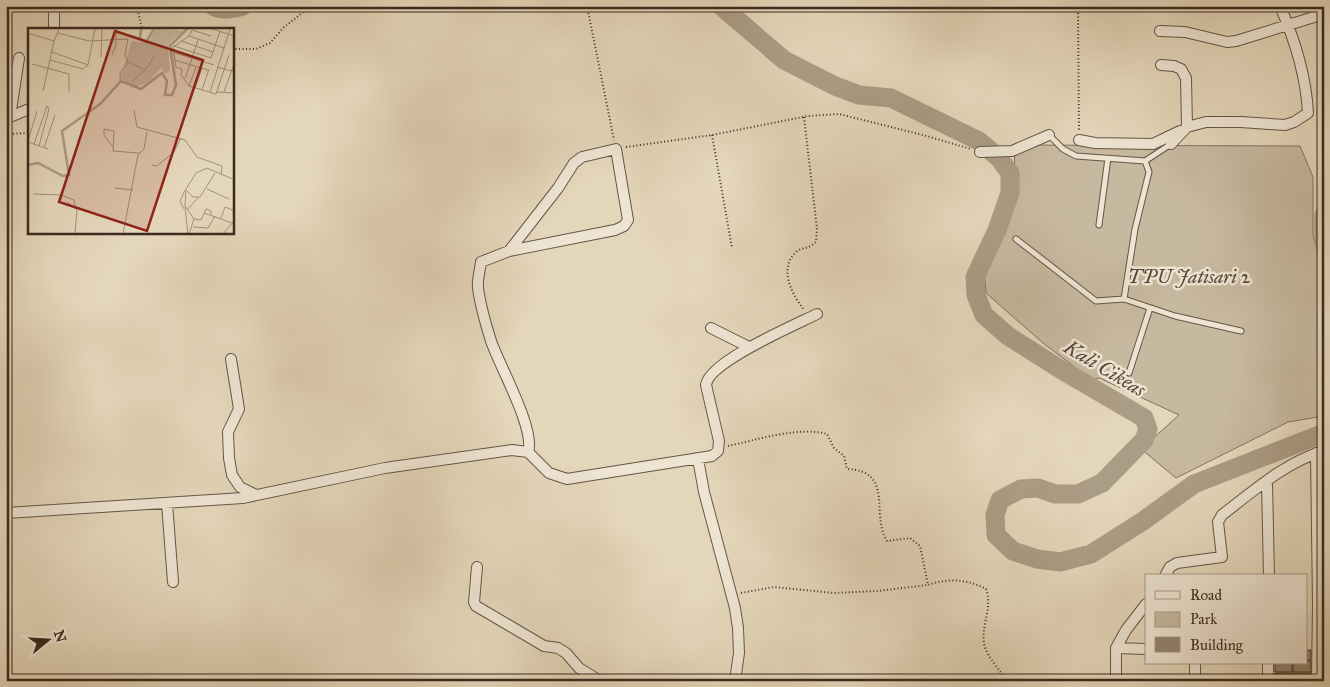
<svg xmlns="http://www.w3.org/2000/svg" width="1330" height="687" font-family="'IM FELL Great Primer',serif">
<rect width="100%" height="100%" fill="#e4d6ba"/>
<filter id="stains"><feTurbulence type="fractalNoise" baseFrequency=".004" numOctaves="4"/><feColorMatrix values="0 0 0 0 .2 0 0 0 0 .09 0 0 0 0 .02 0 0 0 .5 -.17"/></filter>
<radialGradient id="worn" r=".72"><stop offset=".6" stop-color="#630" stop-opacity="0"/><stop offset="1" stop-color="#630" stop-opacity=".3"/></radialGradient>
<path fill="#c7b9a0" stroke="#817260" d="M1014 145 1300 146 1313 177V235L1320 260 1324 261V416L1288 422 1176 478 1141 449 1179 415 1099 378 1092 380 1043 343 986 293 984 267 1016 198Z"/>
<g fill="none" stroke-linecap="round" stroke-linejoin="round">
<path stroke="#ab9c85" stroke-width="19" d="M213 6C220 11 235 9 243 6
M721 6 784 60 835 86 859 95 891 98 979 141 999 158 1010 173V193L997 230 975 277 976 295 984 315 1008 336 1060 369 1144 418 1148 429 1144 440 1102 483 1078 494H1055L1038 488 1021 489 1000 500 995 515 996 535 1013 551 1037 559 1060 562 1091 554 1143 521 1194 484 1324 433
M1324 215V243"/>
</g>
<path fill="#938370" stroke="#3b2a1f" d="M1306 650H1311V660H1306Z
M1306 661H1311V672H1293V663H1306Z
M1275 663H1292V672H1275Z
M1275 673H1293V681H1275Z
M1293 673H1311V681H1293Z"/>
<g fill="none" stroke-linecap="round" stroke-linejoin="round">
<defs>
<path id="lane" d="M1049 135 1063 149 1076 156 1145 161
M1171 144 1145 161 1149 172 1135 229 1124 299 1175 316 1241 331
M1099 225 1108 158
M1016 239 1096 301 1124 299
M1129 373 1150 308"/>
<path id="street" d="M54 29V6
M1160 31 1185 32 1227 42 1236 41 1324 14
M1161 65 1174 66 1181 69 1186 78 1187 127
M10 117 29 109
M6 121 10 117 19 58
M1079 140 1095 143 1153 144 1180 131
M1171 144 1187 127 1206 122H1241L1285 125 1294 122 1308 113C1306 76 1295 40 1280 6
M980 152 1012 151 1049 135
M509 251 558 188 574 163 582 157 616 149 628 220 624 226 615 230 509 251 481 262C480 270 477 280 478 288 480 304 486 325 491 341 499 365 536 430 528 452
M711 328 749 347
M231 359 239 409 228 432 229 458 232 475 240 487 256 495
M1316 453 1318 604 1317 681
M698 459 704 492 735 608 738 628 739 653 735 681
M1267 482 1269 576
M167 503 173 582
M6 513 243 498 385 468 512 450 528 452 549 473 567 479 712 456 718 451 719 441 706 385C708 362 795 325 817 314
M477 567 474 602 476 606 544 646 558 648 566 653 579 668 600 681
M1165 576 1170 567 1177 563 1222 557 1218 522 1222 515C1252 492 1287 461 1324 451
M1116 648 1146 649
M1268 663V681
M1116 681V648L1126 630 1146 604
M1195 681V663"/>
</defs>
<use href="#lane" stroke="#655546" stroke-width="7"/>
<use href="#street" stroke="#655546" stroke-width="12"/>
<path stroke="#3b2a1f" stroke-width="2" stroke-dasharray="1 2.5" stroke-linecap="butt" d="M137 6 142 29
M587 6 614 140
M1078 6 1079 131
M232 49H256L270 43 283 28 311 6
M804 117 817 229 816 242C807 250 801 247 796 252 778 269 792 294 804 310
M6 134 29 133
M712 135 732 248
M626 147 712 135 808 116 839 114 923 135 971 149
M728 446C756 440 799 426 827 434L834 448 844 456 847 469C895 471 870 514 887 541L910 538 920 546 928 585C947 578 968 579 986 589 993 607 981 625 984 644 987 657 1000 670 1007 681
M741 593 774 587 834 593 877 591 928 585"/>
<use href="#lane" stroke="#ede4d2" stroke-width="5"/>
<use href="#street" stroke="#ede4d2" stroke-width="10"/>
</g>
<g text-anchor="middle" stroke-width="5" stroke-linejoin="round" paint-order="stroke">
<g font-size="19" font-style="italic" fill="#574739" stroke="#ede4d2">
<text x="1189" y="283">TPU Jatisari 2</text>
</g>
<g font-size="20" font-style="italic" fill="#574638" stroke="#ede4d2">
<text transform="translate(1105 368) rotate(31)" y="7">Kali Cikeas</text>
</g>
</g>
<g transform="translate(28 28)">
<rect width="206" height="206" fill="#e4d6ba"/>
<path d="M128 1 157 3 145 11 140 19 142 43 137 46 133 40 119 55 107 59 92 50 104 13 120 15Z" fill="#c7b9a0"/>
<path fill="none" stroke="#ab9c85" stroke-width="2.5" d="M113 1 112 11 118 14 126 1M0 137 10 135 35 148 41 147 34 103 72 76 93 53 113 61 134 45 139 53 137 67H144L148 57 142 18 159 1"/>
<path fill="none" stroke="#a0917c" stroke-width="1" d="M184 1 207 8M0 5 26 13 31 1M30 5 61 13 100 11 97 27 100 34 117 42 126 29M161 8 196 20M183 8 164 2 161 8 145 19 148 39 154 41 153 47 161 58 188 66 201 27M153 13 185 24M146 18 183 30 192 3M24 24 60 37M144 24 186 37M84 27 88 17V1M73 29 74 1M22 32 55 41 60 37M146 32 180 42M4 36 41 46V64M60 37 67 1M189 39 207 44M157 51 170 12M104 54 117 42M92 55V45L100 34M161 58 168 39M167 60 174 40M174 62 181 41M15 63 26 13M182 64 202 1M189 64 207 65M196 64 207 33M106 82 109 99 157 112 169 129 194 138 193 147M0 113 9 83M0 114 20 121M6 116 19 78 21 81 11 118M85 119 76 107V101L86 103 85 123 111 125M16 120 27 87M124 137 129 138 146 124 153 110M87 160 105 162M179 161 201 171M159 163 165 169H172L187 145M5 166 33 167 46 172 47 178M39 174 49 182 47 205M157 179 160 206M156 181 152 173 157 162M159 182 170 170M176 185 204 195M183 187V183L178 181 173 192 166 191 157 178 158 161 168 145 179 140 207 152M193 190 197 179 207 183M165 199 180 200 187 188M95 206 110 127 116 121 119 104M161 206 166 191M195 206 207 192"/>
<path fill="#8f2418" fill-opacity="0.15" stroke="#8f2418" stroke-width="2.5" d="M87 3 175 32 119 203 31 174Z"/>
<rect width="206" height="206" fill="none" stroke="#3b2a1f" stroke-width="2.5"/>
</g>
<rect width="1330" height="687" fill="none" stroke="#e4d6ba" stroke-width="25"/>
<rect x="8" y="8" width="1315" height="672" fill="none" stroke="#3b2a1f" stroke-width="2.5"/>
<rect x="12" y="12" width="1305" height="662" fill="none" stroke="#3b2a1f"/>
<rect x="1145" y="574" width="162" height="90" fill="#ede4d2" stroke="#a69a8a"/>
<rect x="1155" y="591" width="25" height="8" fill="#ede4d2" stroke="#a69a8a"/>
<text x="1190" y="600" font-size="15" fill="#3b2a1f">Road</text>
<rect x="1155" y="612" width="25" height="15" fill="#c7b9a0" stroke="#a69a8a"/>
<text x="1190" y="624" font-size="15" fill="#3b2a1f">Park</text>
<rect x="1155" y="637" width="25" height="15" fill="#938370" stroke="#a69a8a"/>
<text x="1190" y="650" font-size="15" fill="#3b2a1f">Building</text>
<g transform="translate(48 640) rotate(72)" stroke="#ede4d2" stroke-width="4" paint-order="stroke">
<path d="M0-4L9 19L0 12L-9 19Z" fill="#3b2a1f"/>
<text y="-8" font-size="14" font-weight="bold" text-anchor="middle" fill="#3b2a1f">N</text>
</g>
<rect width="100%" height="100%" filter="url(#stains)"/>
<rect width="100%" height="100%" fill="url(#worn)"/>
</svg>
